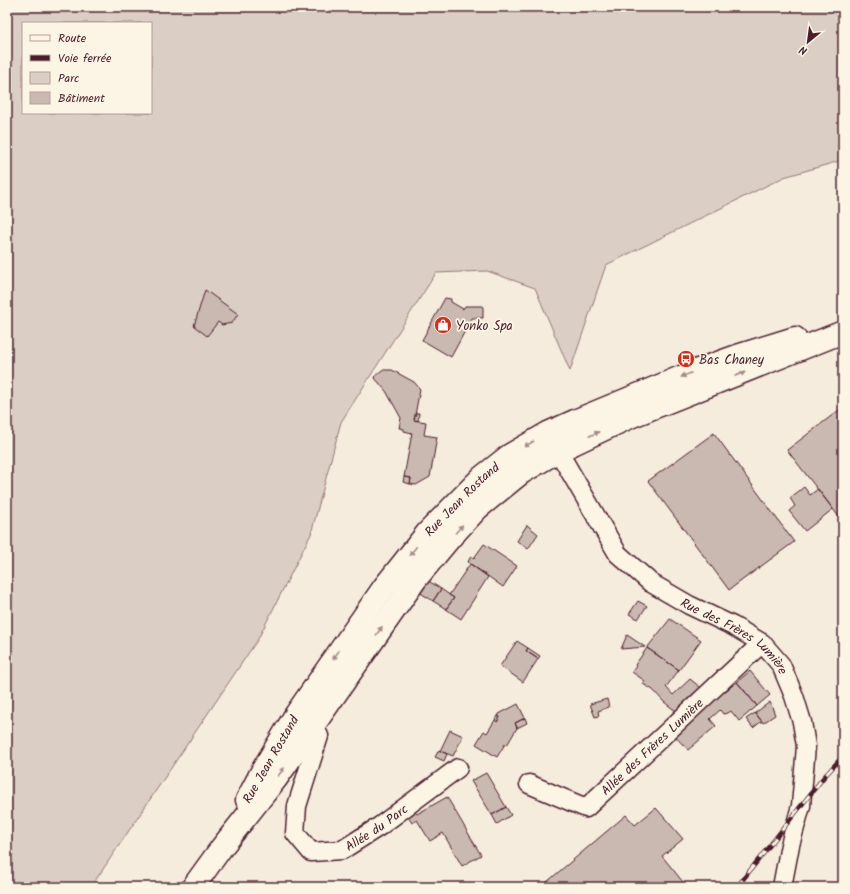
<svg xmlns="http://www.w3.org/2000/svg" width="850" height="894" font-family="Kalam,sans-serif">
<rect width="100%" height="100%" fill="#f5ecde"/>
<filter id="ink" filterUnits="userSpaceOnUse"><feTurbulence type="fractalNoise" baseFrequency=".025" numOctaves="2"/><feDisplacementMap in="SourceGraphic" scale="8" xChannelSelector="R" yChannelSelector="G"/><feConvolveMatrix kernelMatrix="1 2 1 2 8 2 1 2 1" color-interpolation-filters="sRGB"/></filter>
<g filter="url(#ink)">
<path fill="#dbcec4" stroke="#927678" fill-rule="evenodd" d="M7 7H843V160L784 177 606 265 570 371 535 288 487 271 436 273 341 422 311 534 258 639 91 887H7ZM23 23H151V113H23Z"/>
<path fill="#cab9b1" stroke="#4a1f2b" d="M205 290 238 314 232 323 222 325 218 322 207 336 194 326Z
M445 298 451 299V302L463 309 465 306H483V318H472L451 357 422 340Z
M382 370H392L414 382 420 389 414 420 426 422 424 435 437 437 430 477 416 485 410 484 411 478 404 477 412 433 404 431V429L399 428 401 418 386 391 374 377Z
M843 407V522L787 450Z
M416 413H419L418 421 414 420Z
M714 433 794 542 729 590 648 481Z
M404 477 411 478 410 484 403 482Z
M804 487 810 495 818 489 833 509 805 531 789 511 795 506 790 498Z
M527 525 538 534 528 549 517 541Z
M484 544 517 566 503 587 468 562 471 556 474 558Z
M470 564 488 577 461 619 446 609 454 598 449 595Z
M427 580 441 589 433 601 419 592Z
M441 589 454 598 446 609 433 601Z
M638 601 647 606 638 619 629 614Z
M670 619 701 640 679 670 647 648Z
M627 635 645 647 621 649Z
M517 641 528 648 526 651 538 659 523 682 500 666Z
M528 648 540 656 538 659 526 651Z
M647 648 679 670 666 687 673 695 690 679 706 692 681 715 664 702 653 690 643 684 645 681 632 672 636 666 635 665Z
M750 671 770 695 757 706 737 682Z
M737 682 757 706 739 721 731 711 728 713 723 714 720 710 710 719 716 726 688 750 671 732 715 691 719 696Z
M607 699 609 707 598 711 599 716 595 717 590 704Z
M770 702 775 715 763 723 755 713Z
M518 704 525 718 515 723 517 728 507 745 505 744 497 757 476 744 484 731 487 733 495 720 497 722 500 717 498 716 499 714Z
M755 713 762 721 753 728 746 719Z
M498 716 500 717 497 722 495 720Z
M525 718 527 723 517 728 515 723Z
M450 730 463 736 453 756 440 751Z
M439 750 447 754 444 761 435 757Z
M486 773 506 807 492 815 471 781Z
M447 797 481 855 462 866 443 833 430 841 417 820 412 823 408 817 415 812 417 814Z
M506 807 511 815 497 824 492 815Z
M656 808 683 839 662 856 687 887H541L626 815 635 825Z"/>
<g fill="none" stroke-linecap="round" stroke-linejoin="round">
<defs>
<g id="street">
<path id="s1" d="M551 439 618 554 651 583 689 605 733 626 762 643 781 665 794 696 802 722 806 746 801 806 790 845 782 887"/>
<path id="s2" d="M305 719 314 726 319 736 297 806 295 833 311 852 342 850 380 826 458 768"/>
<path id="s3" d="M529 784 586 808 762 643"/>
</g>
<g id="secondary">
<path id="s4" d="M247 800 262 771 296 714 384 587 427 533 482 477 510 455 548 433 577 420 698 370 737 356 795 338"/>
<path d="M193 887 222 847 276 779 416 579 450 538 478 508 521 473 558 451 630 417 843 332"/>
</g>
</defs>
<use href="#street" stroke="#4a1f2b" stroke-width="21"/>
<use href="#secondary" stroke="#4a1f2b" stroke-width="25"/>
<use href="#street" stroke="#fcf5e5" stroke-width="18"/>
<use href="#secondary" stroke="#fcf5e5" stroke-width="22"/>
<defs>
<path id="rail" d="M737 887 823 778 843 756"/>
</defs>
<use href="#rail" stroke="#4a1f2b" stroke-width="4.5"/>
<use href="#rail" stroke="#fcf5e5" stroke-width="3" stroke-dasharray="9" stroke-linecap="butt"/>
</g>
<defs><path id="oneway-solid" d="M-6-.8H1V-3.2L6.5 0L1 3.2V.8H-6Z"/></defs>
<g fill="#a38a88">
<use href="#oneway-solid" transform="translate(740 374) rotate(-21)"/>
<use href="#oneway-solid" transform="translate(686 375) rotate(158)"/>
<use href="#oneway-solid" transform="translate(594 434) rotate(-25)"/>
<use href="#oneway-solid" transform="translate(529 444) rotate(150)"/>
<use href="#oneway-solid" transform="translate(459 529) rotate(-48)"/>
<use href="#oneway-solid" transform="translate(413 551) rotate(129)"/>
<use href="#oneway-solid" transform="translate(379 631) rotate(-55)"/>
<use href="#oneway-solid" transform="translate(336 655) rotate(124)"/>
<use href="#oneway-solid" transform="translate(281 772) rotate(-54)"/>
</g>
</g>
<defs>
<symbol id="shop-disc" viewBox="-11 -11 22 22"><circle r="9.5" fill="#c8321e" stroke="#fcf5e5"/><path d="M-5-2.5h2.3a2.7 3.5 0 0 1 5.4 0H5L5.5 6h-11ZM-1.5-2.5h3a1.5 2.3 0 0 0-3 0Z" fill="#fff"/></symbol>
<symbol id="bus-disc" viewBox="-11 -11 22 22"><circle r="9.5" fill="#c8321e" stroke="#fcf5e5"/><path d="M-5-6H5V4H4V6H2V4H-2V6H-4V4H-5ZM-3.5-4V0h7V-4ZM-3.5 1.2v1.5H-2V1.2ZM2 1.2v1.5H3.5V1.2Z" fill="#fff"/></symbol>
</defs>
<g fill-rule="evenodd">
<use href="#shop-disc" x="433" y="315" width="20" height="20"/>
<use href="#bus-disc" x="676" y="349" width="20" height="20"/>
</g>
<g text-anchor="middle" stroke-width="3.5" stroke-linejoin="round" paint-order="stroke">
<g font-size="13" fill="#4a1f2b" stroke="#fcf5e5" text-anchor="start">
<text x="456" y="330">Yonko Spa</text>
<text x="699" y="364">Bas Chaney</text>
</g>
<g font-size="13" fill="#4a1f2b" stroke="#fcf5e5">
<text dy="5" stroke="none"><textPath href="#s4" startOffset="371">Rue Jean Rostand</textPath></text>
<text dy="5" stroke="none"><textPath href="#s1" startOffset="277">Rue des Frères Lumière</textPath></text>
<text dy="5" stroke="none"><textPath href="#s3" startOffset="152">Allée des Frères Lumière</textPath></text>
<text transform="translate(270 759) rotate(-60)" y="5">Rue Jean Rostand</text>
<text dy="5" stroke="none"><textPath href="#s2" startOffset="220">Allée du Parc</textPath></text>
</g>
</g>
<rect width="850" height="894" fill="none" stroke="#fcf5e5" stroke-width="24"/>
<rect x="12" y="12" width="826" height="870" fill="none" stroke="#4a1f2b" stroke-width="1.5" filter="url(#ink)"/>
<rect x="22" y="22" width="130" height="92" fill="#fcf5e5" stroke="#b59f9b"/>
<rect x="30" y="35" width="20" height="6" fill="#fcf5e5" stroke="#b59f9b"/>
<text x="58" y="42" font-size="12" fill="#4a1f2b">Route</text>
<rect x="30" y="55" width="20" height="6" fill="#4a1f2b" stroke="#b59f9b"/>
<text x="58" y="62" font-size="12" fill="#4a1f2b">Voie ferrée</text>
<rect x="30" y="72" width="20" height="12" fill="#dbcec4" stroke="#b59f9b"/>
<text x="58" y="82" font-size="12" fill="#4a1f2b">Parc</text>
<rect x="30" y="92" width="20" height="12" fill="#cab9b1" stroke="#b59f9b"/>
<text x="58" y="102" font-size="12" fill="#4a1f2b">Bâtiment</text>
<g transform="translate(808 42) rotate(209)" stroke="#fcf5e5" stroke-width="3" paint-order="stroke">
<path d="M0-3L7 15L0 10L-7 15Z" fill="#4a1f2b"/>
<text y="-6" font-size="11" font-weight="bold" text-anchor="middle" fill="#4a1f2b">N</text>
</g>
</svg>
